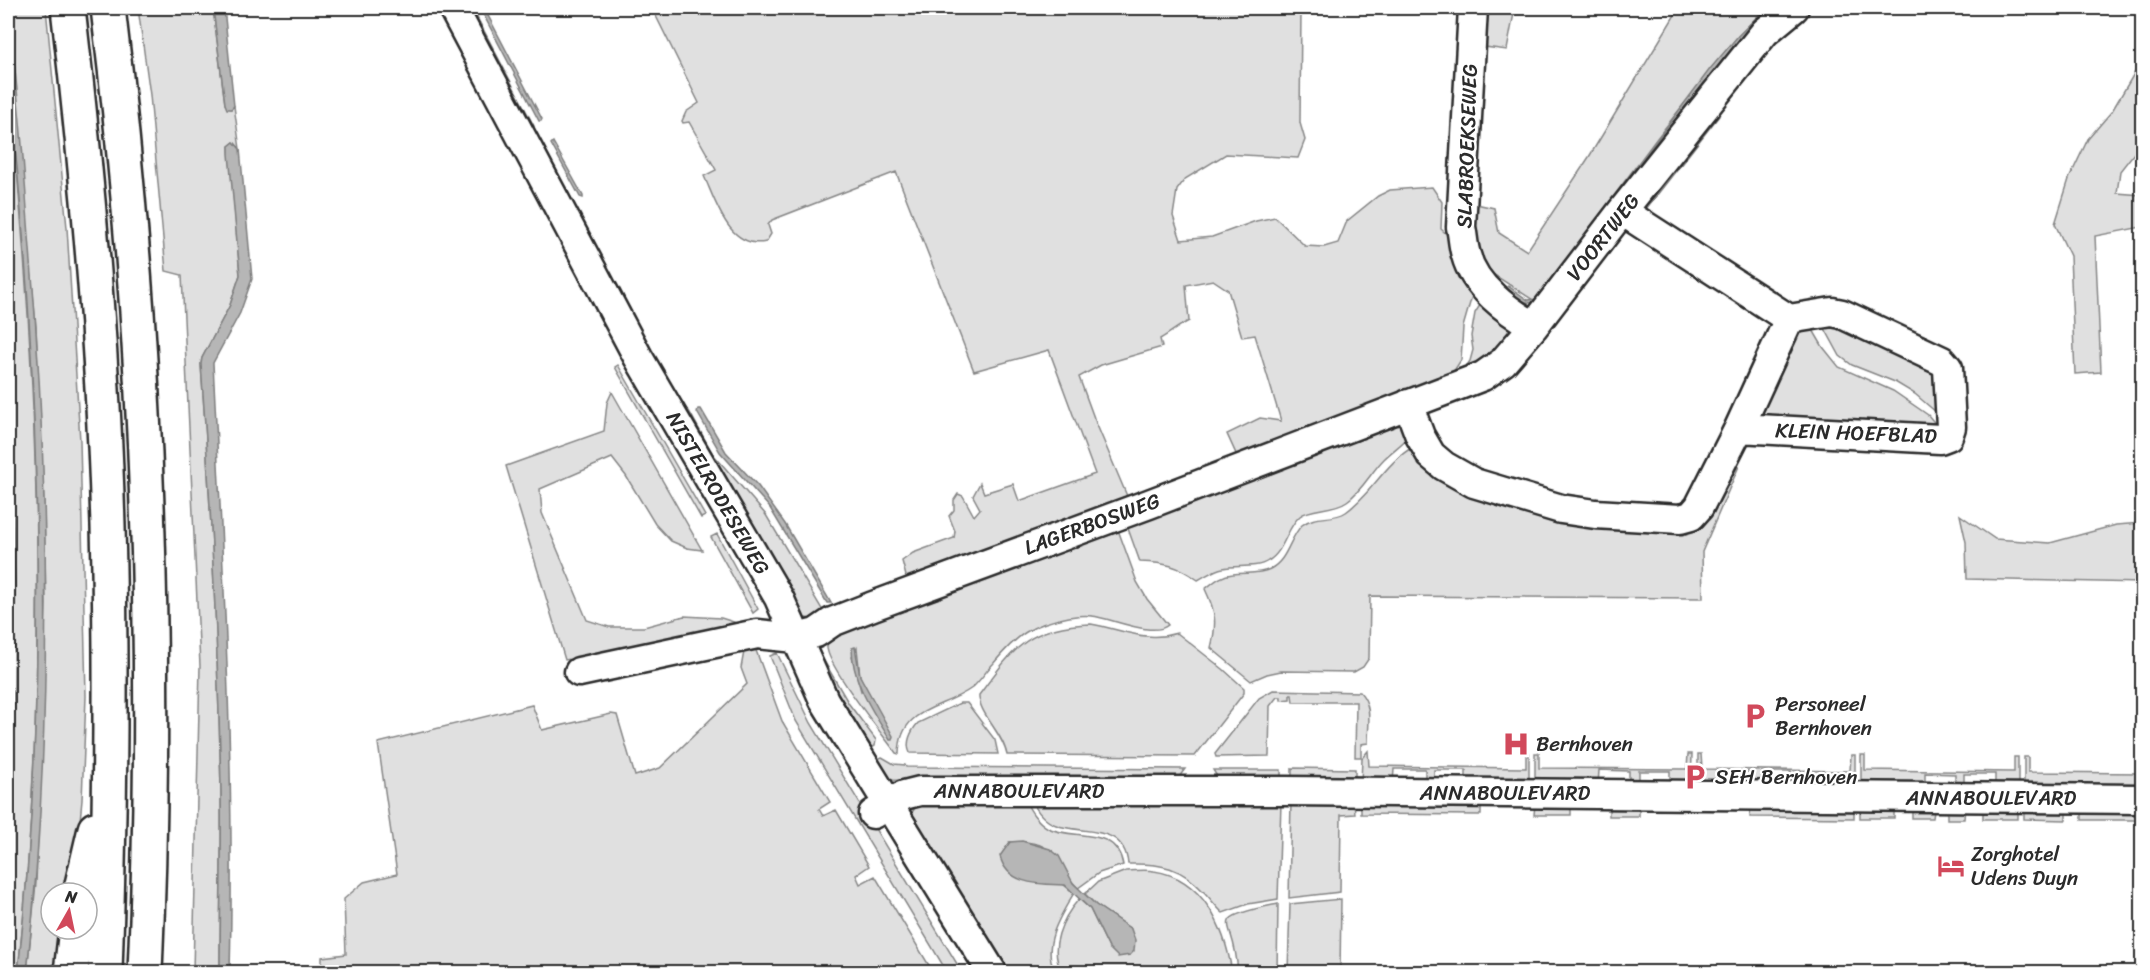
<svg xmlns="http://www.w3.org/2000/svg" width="2150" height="980" font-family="Sriracha,sans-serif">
<rect width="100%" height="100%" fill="#fff"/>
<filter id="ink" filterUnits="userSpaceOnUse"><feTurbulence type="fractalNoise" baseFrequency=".0167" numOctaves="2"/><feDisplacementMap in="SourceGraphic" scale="12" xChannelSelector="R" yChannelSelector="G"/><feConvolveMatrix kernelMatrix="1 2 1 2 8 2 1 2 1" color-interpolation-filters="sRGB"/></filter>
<g filter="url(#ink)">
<path fill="#e0e0e0" stroke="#868686" stroke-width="1.5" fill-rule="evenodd" d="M8 8H46L67 228 80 441 86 696 82 800 73 893H51V929H69L64 972H27L36 883 46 604 44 505 36 327Z
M138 8H213L225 104 231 109 234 106 240 149 234 142 229 146 240 275 230 305 202 358 201 364C211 506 218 648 221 791 222 851 220 912 220 972H193L200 666 182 275 166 271 150 95Z
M458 8H472L534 126 531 127Z
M652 8H1301L1300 123 1305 140 1298 158 1226 154 1185 179 1177 190 1173 216 1181 240 1212 237 1256 221 1275 217 1305 246 1324 247 1338 243 1347 221 1378 196 1390 190 1432 187 1442 202 1441 229 1455 242 1471 282 1472 296 1463 327 1461 360 1448 380 1237 456 1227 434 1260 418 1281 421 1255 335 1242 337 1228 290 1213 280 1186 285 1189 321C1178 326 1171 333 1160 339L1162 347 1101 365 1079 377 1094 418 1127 496 907 580 902 561 913 553 954 538 955 531 949 516 954 510V500L958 494 963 496 974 516 980 509 973 496 980 483 984 493 1013 484 1019 501 1095 474 1049 350 974 371 896 172 772 220 768 225 771 234 766 242C729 250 716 202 704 176L716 170 689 122 683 123 682 121 686 112 699 103Z
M1488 8H1515L1507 50 1485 47Z
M1679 8H1766L1738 36 1657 138 1537 299 1533 300 1485 269 1472 240 1476 204 1494 208 1499 233 1527 251 1589 157Z
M2142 66V143L2120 171 2117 193 2142 195V227L2095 236 2101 372 2075 374 2070 256 2055 224 2069 179 2088 139 2112 111 2135 72Z
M8 78C39 375 50 675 18 972H8V829L13 781 15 588 8 373Z
M1485 297 1508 315 1515 336 1459 377 1470 361 1473 350 1471 336 1475 313Z
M1837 319 1939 371 1944 419 1915 394 1895 382 1852 365 1840 356 1821 321Z
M1809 323 1823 347 1839 367 1893 391 1928 415 1938 427 1769 422 1760 414 1789 335Z
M618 365 705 516 701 518 615 367Z
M612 392 702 550 687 548 671 541 655 524 626 476 612 458 540 489 542 513 587 620 609 627H644L684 616 721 618 734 622 735 631 565 660 506 466 604 431 607 403Z
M673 402 689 411 713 454 766 515 826 616C815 620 808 620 797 615Z
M1397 419 1411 434C1403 444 1393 450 1384 459 1371 472 1362 491 1347 501 1333 511 1311 507 1300 516 1286 528 1285 551 1268 561 1256 569 1237 565 1223 568 1215 569 1206 576 1198 580 1177 565 1165 563 1140 562L1126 523Z
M1416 445 1422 455 1661 527 1730 461 1739 466 1702 552 1703 598 1370 596 1369 658 1363 667 1354 672 1281 671 1267 674 1251 681 1211 648C1217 623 1216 612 1205 589 1214 582 1221 575 1233 574 1245 572 1258 575 1270 569 1288 560 1289 538 1302 525 1315 514 1333 521 1346 512 1373 493 1383 464 1416 445Z
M1960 515 1995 539 2050 543 2116 525 2142 523V583L1967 579 1966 542Z
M1117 527 1137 582 1147 599 1168 625C1153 638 1111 618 1092 616 1085 615 1076 616 1069 617 1031 624 1017 635 993 664 986 671 980 681 972 688 942 710 900 706 899 754L896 753C884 736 824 663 827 645 827 642 830 640 832 638ZM857 648 860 676 865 687 861 691 852 657Z
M717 534 758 609 753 613 711 537Z
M1091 624C1122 629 1145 643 1177 633L1223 669 1244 688V693L1195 756 1007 755C1003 733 978 713 979 695 1014 648 1028 626 1091 624Z
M754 645 782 721 830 802 819 809 823 816 836 810 869 866 856 875 860 884 875 876 933 972H322V957L346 954 344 899 364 882 397 874 378 743 532 705 542 730 611 714 617 715 635 776 660 768 747 684 741 668 745 646Z
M817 649 849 704 876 740 875 746 864 753 815 656Z
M777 653 811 723 962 972H947L796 721 770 656Z
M1273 690 1360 692C1373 706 1368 725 1368 743L1361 744V757H1355L1356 702H1293L1292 695H1290V699L1281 700V697H1277L1270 706 1269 756 1216 757 1215 754 1259 698Z
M960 703H967L995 740 998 754 910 753C905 743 911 731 918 723Z
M1368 751 1369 766 1526 768V753H1529V784H1466V770H1434V783H1425V769H1394L1393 783H1361L1362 758Z
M1535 753H1539V768L1687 769 1688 754H1692L1691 786 1670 785V771H1639V785H1629V771L1599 770 1598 785 1535 784Z
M1698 754H1701L1702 769 1850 771 1851 755H1855V786H1791V772H1762L1761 786H1751V772H1721V786L1698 785Z
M1861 755H1865V770L2014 772V757H2018V788H1995V774H1964V788L1955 787V774L1925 773V787H1861Z
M882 757 894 764 905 765 906 767 1185 769 1179 777 1169 782 893 780 887 779 870 762Z
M2024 757H2028V772L2142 773V789L2024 788Z
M1292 768 1355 769V783H1292Z
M1213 770H1281V783L1218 778Z
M1024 799C1030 810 1036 821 1048 828 1075 841 1116 825 1123 865L1099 873 1078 888C1051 862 1060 839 1010 842L1074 893C1060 916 1041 946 1055 972H1003L911 814 918 803Z
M1031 799 1281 802 1278 899 1248 904 1223 913C1216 907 1211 899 1204 892 1181 867 1162 863 1128 864 1124 823 1083 835 1056 825 1044 821 1036 810 1031 799Z
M1291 801 1354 802 1355 814 1341 815 1340 892 1289 898Z
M1361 802 1481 803V815L1361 814Z
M1535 804H1571V815H1534Z
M1609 804H1639V816H1609Z
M1751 805 1854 806V818L1750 817Z
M1860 806H1894V818H1860Z
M1912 807H1965L1964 819H1947V811H1934L1933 818H1912Z
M1983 807 2018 808V819H1983Z
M2024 807H2066V820L2024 819Z
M2082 808 2139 813 2138 820H2082Z
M1126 871C1135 871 1145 869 1154 871 1204 878 1225 929 1232 972H1062C1048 949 1062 918 1079 899L1090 909 1109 948 1131 929 1096 905 1085 894 1098 882Z
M1341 899 1340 972H1288L1290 904Z
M1278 904 1277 972H1238C1237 960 1235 947 1231 935 1230 930 1227 926 1229 921 1232 912 1269 906 1278 904Z"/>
<path fill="#b6b6b6" stroke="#7e7e7e" stroke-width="1.5" d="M213 8H224L234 106 231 109H227L225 104Z
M480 8H484L542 119 541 121H539Z
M1766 8H1773L1738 42 1692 99 1540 300C1526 308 1517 297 1507 288L1508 286 1528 300 1538 299 1710 69 1738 36Z
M8 14C19 92 24 171 30 249 50 490 53 732 27 972H18C41 761 42 548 30 336 27 283 23 230 18 177 15 144 9 110 8 77 7 56 7 35 8 14Z
M1716 114 1719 116 1642 214 1640 211Z
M234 142 240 149 252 279 240 313 213 363C223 566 235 769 230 972H220C220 912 222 851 221 791 218 648 211 506 201 364L202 358 230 305 240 275 229 154V146Z
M553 142 583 196V198L580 197 551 144Z
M698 409H701L726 452 758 486 785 524 831 603H827L770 508 720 452 697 412Z
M855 647 860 676 893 736 892 740H890C873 711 852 683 852 648Z
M1022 841 1050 849 1059 856 1073 883 1096 905 1131 929 1135 940 1134 951 1130 955 1118 957 1109 948 1090 909 1065 885C1041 884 1007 886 1000 856L1010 842Z"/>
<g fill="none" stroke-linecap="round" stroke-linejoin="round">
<defs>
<path id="minor" d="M453 8 638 357 779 598 824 700 992 972
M1473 8 1461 227C1463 236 1463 246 1466 255 1474 286 1507 311 1534 326
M1622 211 1789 319 1832 312 1842 314 1942 361 1948 368 1951 427 1948 436 1940 439 1739 428 1789 319
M1408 404 1420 436 1431 455 1444 466 1474 483 1561 509 1595 514 1680 519 1691 516 1699 507 1739 428
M579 672 757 634 796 638 816 633 832 622 873 606 1149 504 1483 376 1503 362 1534 326 1622 211 1765 32 1794 8
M873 814 904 795 920 791H1286L2142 799"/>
<path id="highway" d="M68 8C88 179 103 353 108 526 112 675 110 824 105 972
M108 8C147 327 159 651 145 972
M80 893 95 829
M71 972 76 929"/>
</defs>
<use href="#minor" stroke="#2b2b2b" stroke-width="33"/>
<use href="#highway" stroke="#2b2b2b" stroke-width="38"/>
<use href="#minor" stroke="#fff" stroke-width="28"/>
<use href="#highway" stroke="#fff" stroke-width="33"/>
</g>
</g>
<defs>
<symbol id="parking-bare" viewBox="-9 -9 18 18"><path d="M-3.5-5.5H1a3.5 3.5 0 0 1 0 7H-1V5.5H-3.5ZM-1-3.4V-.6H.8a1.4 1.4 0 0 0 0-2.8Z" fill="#d1495b" stroke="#fff" stroke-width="2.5" paint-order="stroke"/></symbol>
<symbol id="hospital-bare" viewBox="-9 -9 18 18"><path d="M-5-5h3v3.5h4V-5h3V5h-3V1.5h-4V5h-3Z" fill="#d1495b" stroke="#fff" stroke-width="2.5" paint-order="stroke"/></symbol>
<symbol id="hotel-bare" viewBox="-9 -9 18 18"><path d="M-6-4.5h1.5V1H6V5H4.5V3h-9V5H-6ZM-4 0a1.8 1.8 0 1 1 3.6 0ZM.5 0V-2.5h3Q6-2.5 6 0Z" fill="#d1495b" stroke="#fff" stroke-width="2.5" paint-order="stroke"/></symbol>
</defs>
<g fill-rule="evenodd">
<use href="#parking-bare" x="1736" y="697" width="38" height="38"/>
<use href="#hospital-bare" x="1497" y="725" width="38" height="38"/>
<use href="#parking-bare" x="1676" y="758" width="38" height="38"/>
<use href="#hotel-bare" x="1932" y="847" width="38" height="38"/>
</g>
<g text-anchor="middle" stroke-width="4.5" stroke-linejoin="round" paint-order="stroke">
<g font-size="21" fill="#2b2b2b" stroke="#fff">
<text transform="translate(1467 146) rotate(-88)" y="7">SLABROEKSEWEG</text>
<text transform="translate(1603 237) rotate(-52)" y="7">VOORTWEG</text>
<text transform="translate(1856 433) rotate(2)" y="7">KLEIN HOEFBLAD</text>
<text transform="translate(718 493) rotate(60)" y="7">NISTELRODESEWEG</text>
<text transform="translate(1092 524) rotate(-20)" y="7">LAGERBOSWEG</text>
<text x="1019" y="798">ANNABOULEVARD</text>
<text x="1505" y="800">ANNABOULEVARD</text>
<text x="1991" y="805">ANNABOULEVARD</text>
</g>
<g font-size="21" fill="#2b2b2b" stroke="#fff" text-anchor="start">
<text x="1775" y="711">Personeel<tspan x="1775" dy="24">Bernhoven</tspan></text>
<text x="1536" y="751">Bernhoven</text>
<text x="1715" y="784">SEH Bernhoven</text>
<text x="1971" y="861">Zorghotel<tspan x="1971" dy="24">Udens Duyn</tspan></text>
</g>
</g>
<rect width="2150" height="980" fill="none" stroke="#fff" stroke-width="30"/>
<rect x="15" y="15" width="2120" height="950" fill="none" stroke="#2b2b2b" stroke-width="2" filter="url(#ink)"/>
<g transform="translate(69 911) rotate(9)"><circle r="28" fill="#ffffff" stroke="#aaaaaa" stroke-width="1.5"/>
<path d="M0-4.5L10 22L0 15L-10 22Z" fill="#d1495b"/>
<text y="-9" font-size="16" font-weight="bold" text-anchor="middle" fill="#2b2b2b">N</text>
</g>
</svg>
